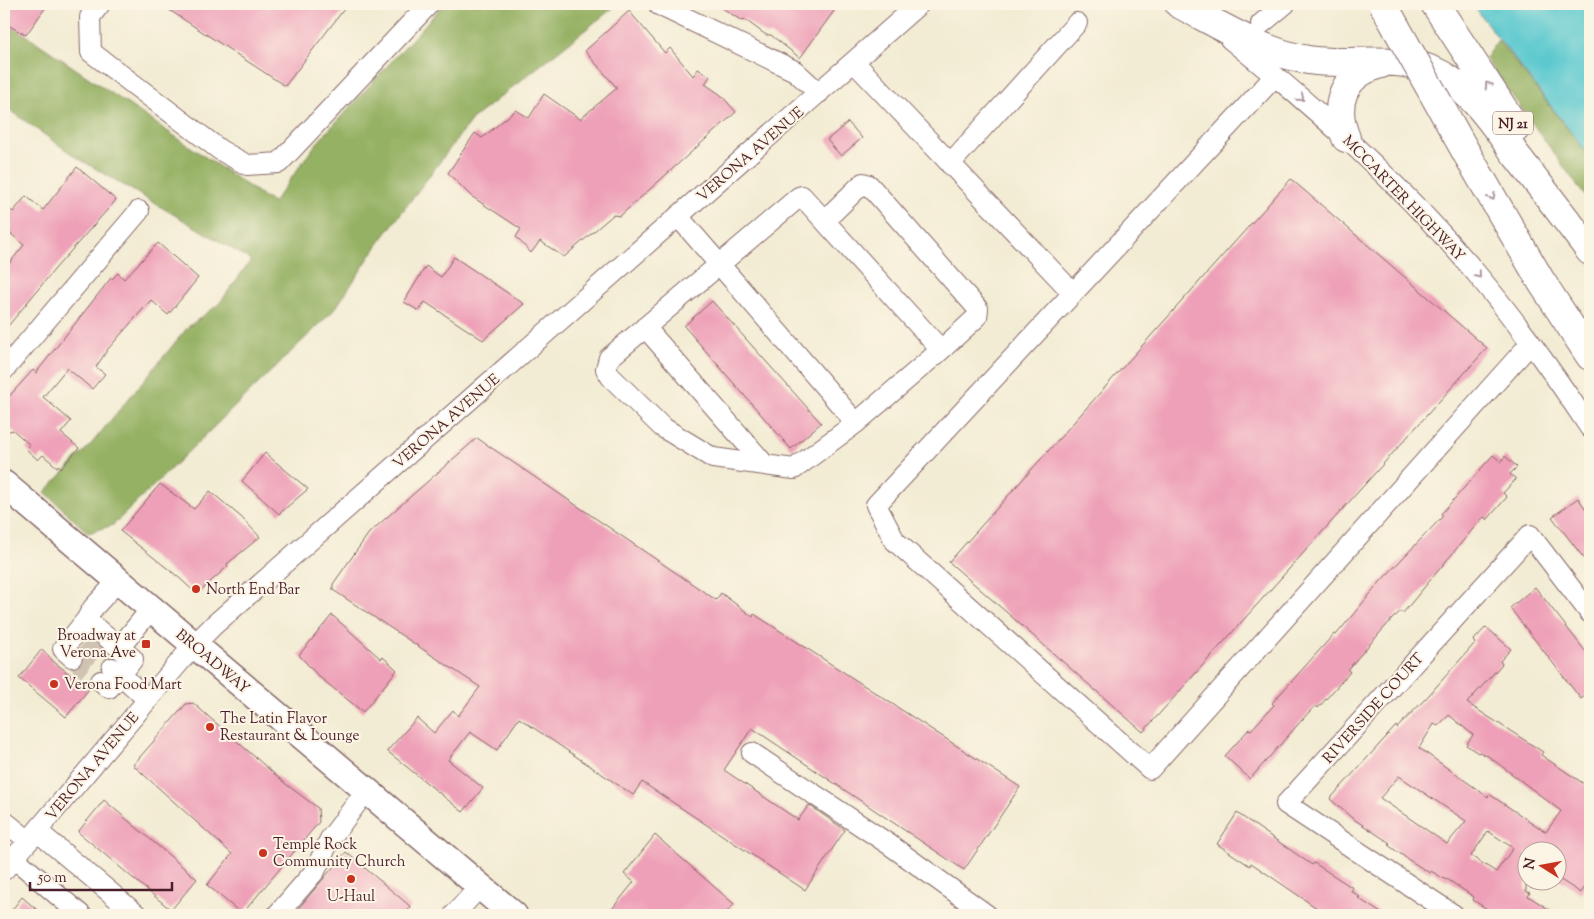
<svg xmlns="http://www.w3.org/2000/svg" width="1594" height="919" font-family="'Sorts Mill Goudy',serif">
<rect width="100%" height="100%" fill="#fcf5e5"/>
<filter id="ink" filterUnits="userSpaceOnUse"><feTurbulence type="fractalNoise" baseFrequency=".02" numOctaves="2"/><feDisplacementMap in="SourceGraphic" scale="10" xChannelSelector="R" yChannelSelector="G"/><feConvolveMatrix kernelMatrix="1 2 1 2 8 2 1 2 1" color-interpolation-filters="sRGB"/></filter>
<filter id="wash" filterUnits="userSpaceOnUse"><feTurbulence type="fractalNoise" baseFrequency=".0096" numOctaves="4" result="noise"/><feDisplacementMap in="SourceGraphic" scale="20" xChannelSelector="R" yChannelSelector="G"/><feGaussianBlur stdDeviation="1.12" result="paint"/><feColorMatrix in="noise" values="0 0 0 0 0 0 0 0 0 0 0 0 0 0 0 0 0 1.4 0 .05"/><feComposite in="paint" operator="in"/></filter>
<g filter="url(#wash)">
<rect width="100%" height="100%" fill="#f3ecd4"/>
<path fill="#95b163" stroke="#706847" d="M444 4H618L472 119 378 244 335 309 113 525 88 533 45 492 92 443 188 327 219 304 251 260 76 157 4 106V23L26 35 273 203 316 144Z
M1498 40 1590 157V203L1485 58Z"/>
<path fill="#5bc9cf" stroke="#52747d" d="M1472 4H1590V157Z"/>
<g id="blocks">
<path fill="#eea0b8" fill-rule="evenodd" d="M4 4H48L26 35 4 23Z
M160 4H348L285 86Z
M716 4H839L800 58 771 35H766L744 19 742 21Z
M629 11 665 53 670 48 693 76 698 69 710 76 705 84 721 95 736 112 620 216 613 215 564 257 540 241 531 253 516 237 521 229 471 196 448 173 475 133 482 138 516 110 529 118 544 94 580 119 617 88 585 51Z
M848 122 862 138 841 156 827 140Z
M77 167 116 200 54 270 4 331V270L24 245 4 228V205L13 212 26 196 43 210Z
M1291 179 1487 348 1143 732 949 562Z
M158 243 198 278 168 315 151 300 108 349 96 367 105 374 92 389 67 368 43 397 71 421 61 433 79 448 61 468 58 465 57 467 43 455 38 460 26 449 30 445 13 430 6 432 4 402 33 370 36 373 111 278 112 279 118 273 124 279Z
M454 257 524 304 483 340 425 302 419 311 404 302 426 266 441 277Z
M712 301 821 423 791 449 684 326Z
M477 438 716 600 721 593 753 617 754 614 1020 787 964 870 752 728 724 770 798 820 809 805 845 830 805 890 642 782 633 795 519 718 497 750 470 732 448 760 483 788 463 812 387 751 417 718 434 733 453 710 458 716 480 687 333 590V584L369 533Z
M265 453 308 489 279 514 242 481Z
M1493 455 1501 462 1505 456 1517 467 1510 474 1516 479 1503 493 1507 497 1487 520 1484 517 1477 524 1403 613 1401 611 1393 618 1355 661 1348 670 1350 672 1318 708 1316 706 1309 712 1250 779 1225 756 1249 729 1251 730 1274 705 1272 703 1334 634 1336 635 1381 581 1443 516 1441 514Z
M160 484 194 509 210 491 241 517 260 537 227 564 228 566 197 594 177 576 120 531Z
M1578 498 1590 515V566L1552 517Z
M1535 587 1590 657V692L1581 699 1510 608Z
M332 615 381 659 383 657 397 670 363 712 318 676 299 655Z
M1486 627 1511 649 1500 661 1502 664 1467 703 1543 752 1541 755 1590 788V879L1581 893 1556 877V852H1526V891L1530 893 1528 896 1558 915H1496L1473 900 1474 897 1447 879 1446 880 1431 871 1430 873 1409 860 1388 845 1390 843 1352 818 1330 799 1396 726 1397 728 1428 696 1475 643 1473 641ZM1449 715 1473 735 1466 745 1478 753 1479 752 1488 756 1561 811 1546 832 1489 794 1488 797 1419 748 1434 724 1438 726ZM1399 776 1466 821 1447 844 1380 798ZM1488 831 1513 848 1496 872 1471 856Z
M42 649 54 662 89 689 66 717 19 678Z
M193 703 287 785 318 808 319 822 242 914 207 885 232 854 133 765 186 704Z
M104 800 197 879 171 910 78 832Z
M1237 813 1312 865 1314 863 1353 888 1351 891 1360 897 1358 898 1384 915H1327L1251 863 1250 866 1217 844Z
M655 835 734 904 724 915H607L634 882 624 874Z
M346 852 411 907 404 915H293Z
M22 897 43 915H8Z"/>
</g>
</g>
<g filter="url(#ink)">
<use href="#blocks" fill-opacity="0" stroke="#856766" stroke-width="1"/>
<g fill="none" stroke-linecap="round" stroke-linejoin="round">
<path stroke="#d1c3b2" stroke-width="20" stroke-dasharray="20 10" stroke-linecap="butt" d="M83 644 112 668
M72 657 101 681"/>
<defs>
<path id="minor" d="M100 4 90 17 91 52 220 150 247 165 279 163 429 4
M659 5 795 71 819 93
M1261 24 1285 4
M1230 39C1318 110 1403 186 1476 273 1517 322 1555 375 1590 428
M854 62 1073 293
M1275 76 876 505 895 541 1150 769 1530 344
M950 164 1077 23
M678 216C692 233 706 249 720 265L856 423 794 469 713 458 662 427 611 377 606 369 609 358 799 197 802 196 941 350 856 423
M825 220 863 183 869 185 978 309 977 317 941 350
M645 327 765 465
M4 370 139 211
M86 620 133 659 121 675 112 668
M120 647 151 609
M72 657 63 649 86 620 93 608 118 581
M101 681 109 688 121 675 148 700
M752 753 890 845 987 915
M4 821 29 841
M37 831 137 915
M14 858 81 915
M4 870 194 645 214 625 919 4
M277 915 315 871 330 839 366 791
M454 915 480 886
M1454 915 1286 804 1530 535 1590 613"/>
<path id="major" d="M4 484 514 915"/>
<path id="highway" d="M1179 4C1220 25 1262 52 1308 60 1351 67 1402 52 1442 75 1474 93 1495 126 1516 155 1541 187 1566 219 1590 251
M1435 4 1516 128
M1346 138C1332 103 1343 74 1381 64
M1467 154 1541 281 1590 356"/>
</defs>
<use href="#minor" stroke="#856766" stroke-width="22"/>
<use href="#major" stroke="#856766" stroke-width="29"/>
<use href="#highway" stroke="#856766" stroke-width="30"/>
<use href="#minor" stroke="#fff" stroke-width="20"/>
<use href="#major" stroke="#fff" stroke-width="26"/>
<use href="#highway" stroke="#fff" stroke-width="28"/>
<defs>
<path id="highway-bridge" d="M1383 4 1467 154"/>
</defs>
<use href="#highway-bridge" stroke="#856766" stroke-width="30" stroke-linecap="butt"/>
<use href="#highway-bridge" stroke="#fff" stroke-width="28"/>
</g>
<defs><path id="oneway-chevron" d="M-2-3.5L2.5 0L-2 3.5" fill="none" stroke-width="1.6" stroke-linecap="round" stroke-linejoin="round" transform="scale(1.25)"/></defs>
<g stroke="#ae9aa0">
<use href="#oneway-chevron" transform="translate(1488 85) rotate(-123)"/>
<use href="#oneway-chevron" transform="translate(1301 98) rotate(41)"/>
<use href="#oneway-chevron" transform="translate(1492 197) rotate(60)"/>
<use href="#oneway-chevron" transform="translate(1478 275) rotate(51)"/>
</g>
</g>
<g fill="#c8321e" stroke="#fcf5e5" stroke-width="2">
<circle cx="196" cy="589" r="5"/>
<rect x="141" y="639" width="10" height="10" rx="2.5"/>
<circle cx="54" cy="684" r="5"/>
<circle cx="210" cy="727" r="5"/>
<circle cx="263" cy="853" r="5"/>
<circle cx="351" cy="879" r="5"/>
</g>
<g text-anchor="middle" stroke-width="4" stroke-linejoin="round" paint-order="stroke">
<rect fill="#fcf5e5" stroke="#7f5f63" stroke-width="1" x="1493" y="111.5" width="40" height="23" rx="4"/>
<g font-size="14" font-weight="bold" fill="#4a1f2b">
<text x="1513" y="128">NJ 21</text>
</g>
<g font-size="15" fill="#4a1f2b" stroke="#fcf5e5">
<text transform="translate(750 154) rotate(-41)" y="5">VERONA AVENUE</text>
<text transform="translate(1404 198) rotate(46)" y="5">MCCARTER HIGHWAY</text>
<text transform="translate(446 421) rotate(-41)" y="5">VERONA AVENUE</text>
<text transform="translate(213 661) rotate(40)" y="5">BROADWAY</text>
<text transform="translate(1373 708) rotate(-48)" y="5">RIVERSIDE COURT</text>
<text transform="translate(92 766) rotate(-50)" y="5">VERONA AVENUE</text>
</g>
<g font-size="15" fill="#4a1f2b" stroke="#fcf5e5" text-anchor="start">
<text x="206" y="594">North End Bar</text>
<text x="136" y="640" text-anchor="end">Broadway at<tspan x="136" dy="17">Verona Ave</tspan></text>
<text x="64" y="689">Verona Food Mart</text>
<text x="220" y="723">The Latin Flavor<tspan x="220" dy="17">Restaurant &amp; Lounge</tspan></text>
<text x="273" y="849">Temple Rock<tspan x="273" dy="17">Community Church</tspan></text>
<text x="351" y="901" text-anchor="middle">U-Haul</text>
</g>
</g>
<rect width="1594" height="919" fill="none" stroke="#fcf5e5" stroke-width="20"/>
<g transform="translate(1542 866) rotate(281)"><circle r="24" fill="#fcf5e5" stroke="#b59f9b"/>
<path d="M0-4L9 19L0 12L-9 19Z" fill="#c8321e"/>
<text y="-8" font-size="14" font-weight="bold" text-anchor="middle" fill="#4a1f2b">N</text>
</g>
<path d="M30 882v8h142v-8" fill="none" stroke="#4a1f2b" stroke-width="2.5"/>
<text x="38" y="882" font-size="15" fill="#4a1f2b" stroke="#fcf5e5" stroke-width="4" paint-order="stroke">50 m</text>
</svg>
